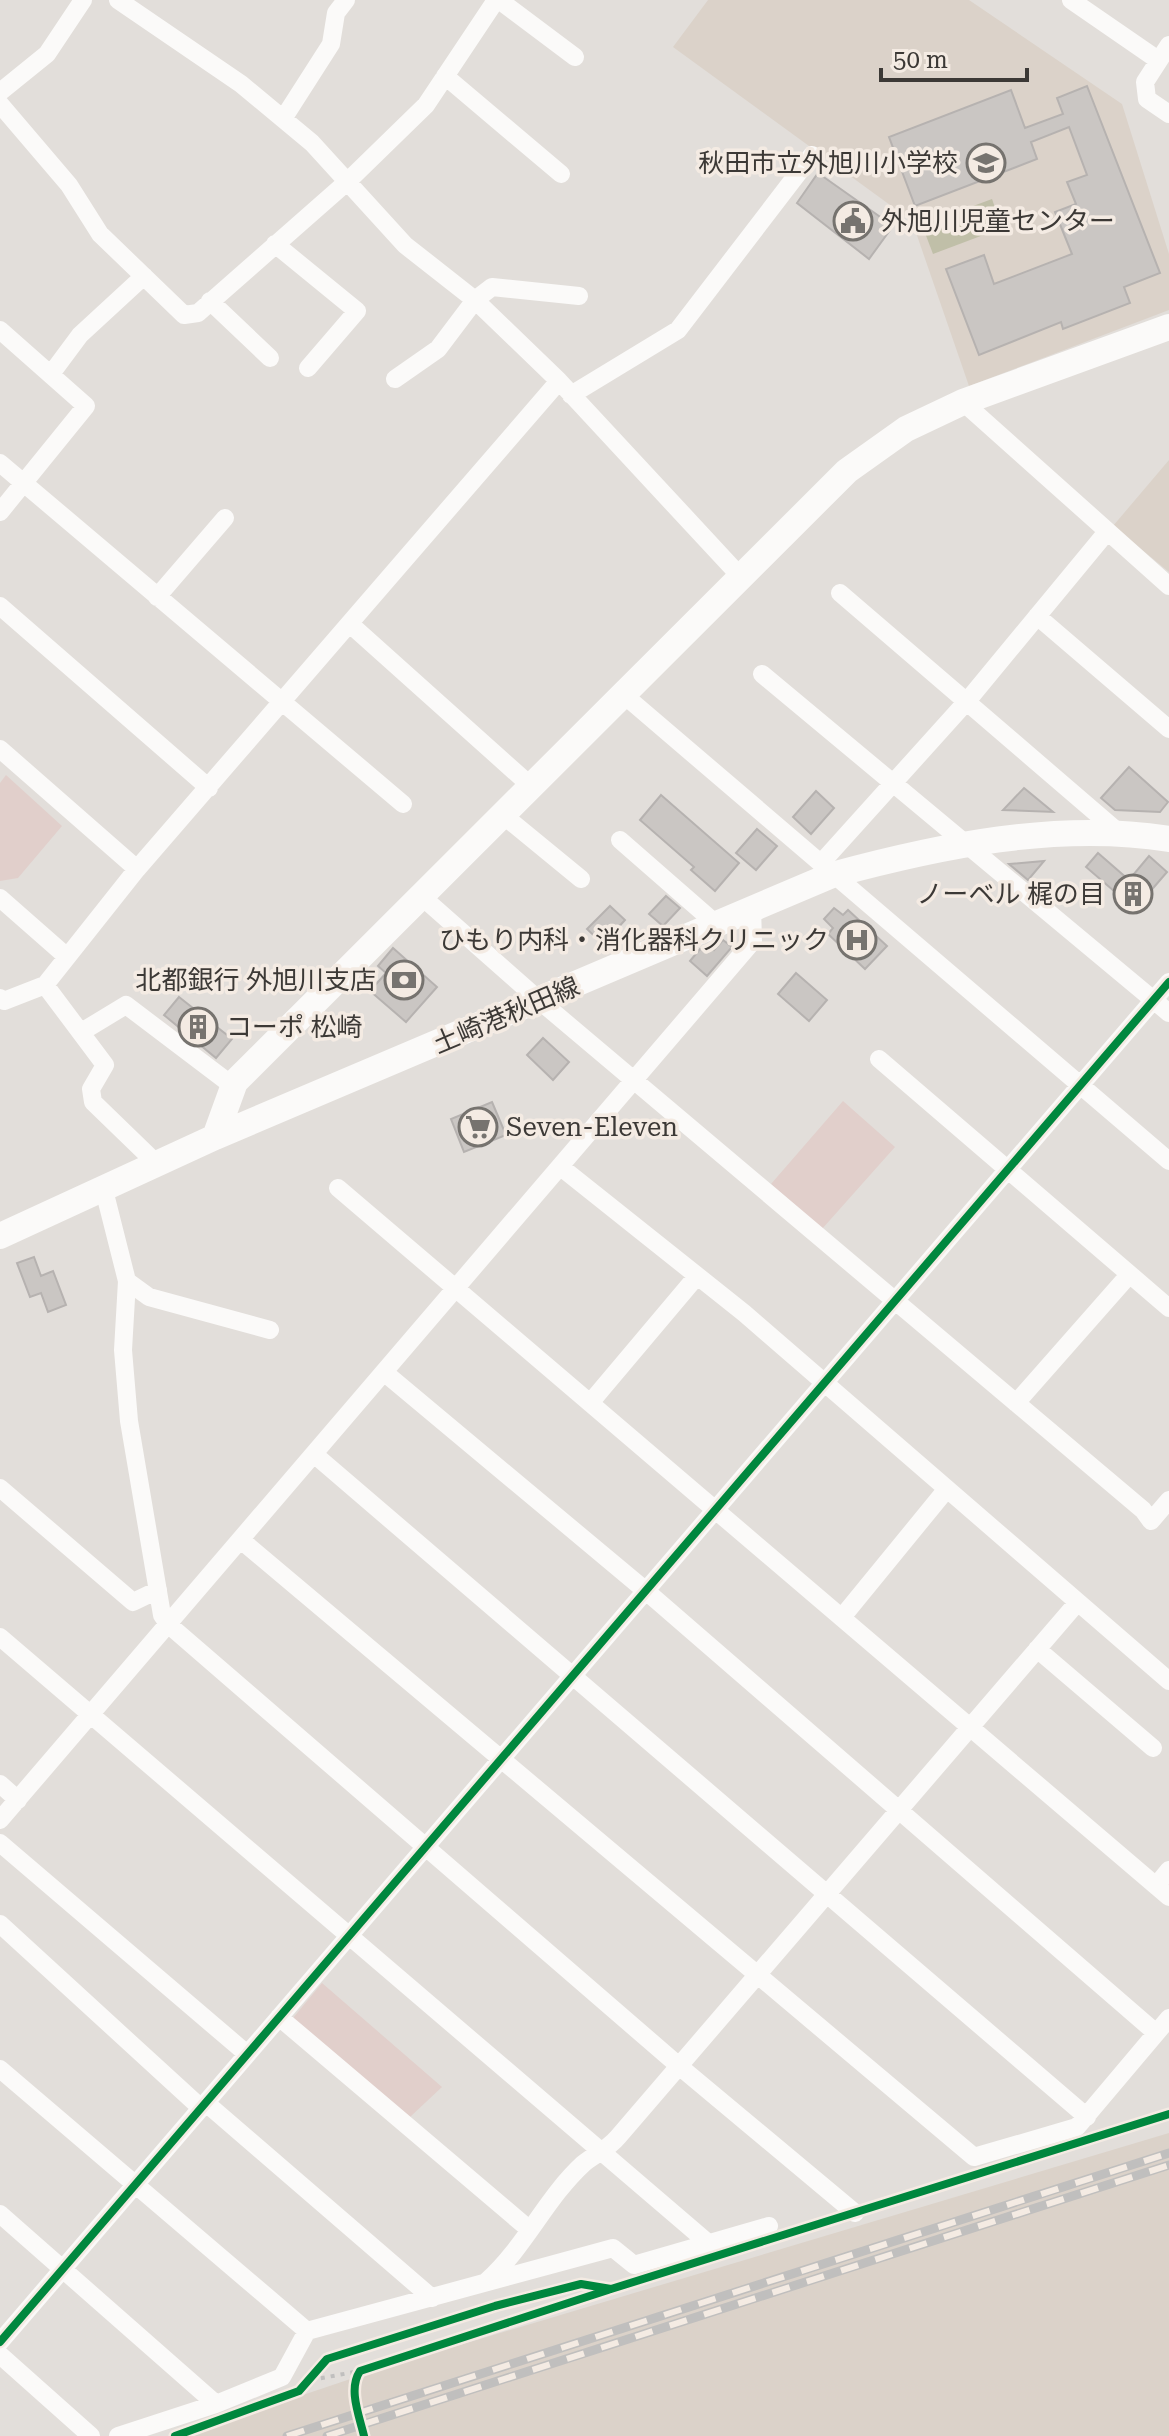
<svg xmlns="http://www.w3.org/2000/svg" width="1169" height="2436" font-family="'Roboto Serif','Noto Sans JP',serif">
<rect width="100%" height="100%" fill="#e2deda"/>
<path fill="#dbd2c9" d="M708 0H969L1122 104 1169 254V310L969 386 912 221 673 47Z
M1169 460V572L1113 526Z
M1169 2133V2436H181L380 2369Z"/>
<path fill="#e1cfcb" d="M6 775 62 826 18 878 0 881V783Z
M843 1101 895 1147 822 1229 771 1184Z
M322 1983 442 2087 410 2117 293 2018Z"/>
<path fill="#c0bfa8" d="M992 199 1002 228 933 254 922 225Z"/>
<path fill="#cac6c3" stroke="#b6b2b0" stroke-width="2" d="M1087 86 1160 273 1124 287 1130 303 1063 329 1061 322 979 355 946 269 984 255 994 284 1072 254 1055 212 1076 204 1067 182 1087 175 1069 127 1031 142 1037 159 915 206 889 137 1011 90 1025 128 1063 114 1057 98Z
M818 173 893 226 869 259 797 203Z
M1129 767 1168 802 1160 812 1115 810 1101 798Z
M1024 788 1053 812 1003 810Z
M816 791 834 808 811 834 793 817Z
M661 795 739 863 715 891 691 870 694 867 640 820Z
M757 829 777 846 756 870 736 853Z
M1098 853 1129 880 1149 856 1167 872 1135 909 1086 867Z
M1044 861 1028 880 1009 864Z
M666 896 680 908 663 926 649 914Z
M610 906 625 920 603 944 587 929Z
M834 908 843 915 848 910 887 946 865 969 828 934 833 928 824 919Z
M723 940 732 947 707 976 690 961 700 949 705 952 710 946 714 950Z
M393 948 437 987 406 1022 370 991 386 973 378 966Z
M796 973 827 1000 809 1021 778 994Z
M179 997 232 1039 216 1058 164 1015Z
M543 1038 569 1062 553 1080 527 1055Z
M492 1102 506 1135 464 1152 451 1119Z
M34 1257 41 1276 53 1271 66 1305 48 1312 41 1293 30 1297 17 1263Z"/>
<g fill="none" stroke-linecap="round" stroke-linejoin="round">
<path stroke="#c0bfbe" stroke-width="4" stroke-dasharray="4 6" stroke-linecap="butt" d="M311 2380 360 2371"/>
<path stroke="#fbfaf9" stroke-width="18" d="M118 0 241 84 312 143 405 245 475 300 559 381 740 576
M499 0 575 57
M1071 0 1158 60
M1169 45 1145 82 1147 99 1169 114
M445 76 561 174
M0 92 47 54 83 0
M0 104 69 185 100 234 184 315 198 313 348 181 426 105 496 0
M283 119 331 44 336 13 346 0
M275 244 357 311 308 368
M210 301 270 358
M0 330 86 406 0 512
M51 374 80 335 144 276
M395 379 438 349 475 300 492 287 579 296
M571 395 678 330 812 155
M963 402 1169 586
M0 463 403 804
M840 593 1117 831
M157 597 225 518
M0 606 209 788
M1037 616 1169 729
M350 624 532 787
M762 674 1169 1013
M624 695 1169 1161
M0 749 137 869
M503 815 581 879
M620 840 715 923
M822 862 968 700 1106 533
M420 895 540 1001 1143 1510 1151 1521 1169 1500
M0 898 66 956
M45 985 105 1065 91 1089 93 1102 157 1164
M0 998 4 1001 45 985 137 869 559 381
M83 1031 126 1005 233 1086
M879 1059 1169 1308
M562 1168 744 1313 1169 1681
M338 1188 1169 1897
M104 1190 127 1281 123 1350 129 1421 162 1615 169 1625 679 2066 855 2213
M127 1281 149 1297 270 1330
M385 1373 646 1591 1155 2032
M590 1403 697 1276
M1016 1403 1128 1276
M315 1455 1087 2117
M0 1488 133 1602 158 1590
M241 1540 974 2157 1077 2127 1169 2018
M843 1616 946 1490
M0 1637 707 2242
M1037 1649 1153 1748
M0 1784 18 1800
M0 1820 753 941 752 907
M0 1843 247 2054
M1156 1886 1169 1870
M0 1924 201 2108
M279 2017 530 2230
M0 2069 307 2331 613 2248 634 2265 769 2226
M206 2103 432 2298
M0 2214 216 2404 282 2377 307 2331
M487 2281C525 2247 546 2198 583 2164 595 2154 607 2150 618 2137L1077 1603
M0 2342 1169 982
M0 2355 91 2436
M118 2436 216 2404"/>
<path stroke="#fbfaf9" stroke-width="26" d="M215 1137 235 1082 847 471 906 429 963 402 1169 327
M0 1236 215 1137 832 875C939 846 1058 821 1169 839"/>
<defs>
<path id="rail" d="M287 2436 1169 2153
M327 2436 1169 2165"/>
</defs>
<use href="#rail" stroke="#c0bfbe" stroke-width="9"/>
<use href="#rail" stroke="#f4ebe3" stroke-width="6" stroke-dasharray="18" stroke-linecap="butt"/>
<defs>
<path id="cycleway" d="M0 2342 1169 982
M175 2436 299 2391 327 2359 495 2306 581 2284 611 2289 1169 2114
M364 2436C359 2415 348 2389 360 2371L608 2290"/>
</defs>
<use href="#cycleway" stroke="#f4ebe3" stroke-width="13"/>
<use href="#cycleway" stroke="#00873e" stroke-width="8"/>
</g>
<defs>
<symbol id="school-ring" viewBox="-11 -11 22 22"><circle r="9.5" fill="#f4ebe3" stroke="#76736f" stroke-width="1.5"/><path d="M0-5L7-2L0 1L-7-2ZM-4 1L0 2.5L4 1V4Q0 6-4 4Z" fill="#76736f"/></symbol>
<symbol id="civic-ring" viewBox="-11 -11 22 22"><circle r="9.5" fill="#f4ebe3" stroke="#76736f" stroke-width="1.5"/><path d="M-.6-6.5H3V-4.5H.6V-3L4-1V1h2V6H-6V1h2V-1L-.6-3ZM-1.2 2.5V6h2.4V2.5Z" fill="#76736f"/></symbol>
<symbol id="building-ring" viewBox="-11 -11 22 22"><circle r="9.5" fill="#f4ebe3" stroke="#76736f" stroke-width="1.5"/><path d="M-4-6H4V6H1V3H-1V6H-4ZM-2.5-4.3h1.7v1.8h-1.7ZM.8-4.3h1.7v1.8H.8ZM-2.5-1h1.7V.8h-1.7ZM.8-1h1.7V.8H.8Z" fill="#76736f"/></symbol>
<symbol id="hospital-ring" viewBox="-11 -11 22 22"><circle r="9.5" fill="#f4ebe3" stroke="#76736f" stroke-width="1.5"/><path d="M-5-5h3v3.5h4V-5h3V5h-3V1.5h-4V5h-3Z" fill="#76736f"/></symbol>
<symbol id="bank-ring" viewBox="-11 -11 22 22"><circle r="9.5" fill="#f4ebe3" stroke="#76736f" stroke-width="1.5"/><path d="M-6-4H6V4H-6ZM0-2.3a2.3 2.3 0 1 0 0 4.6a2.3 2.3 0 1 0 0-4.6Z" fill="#76736f"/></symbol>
<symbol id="supermarket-ring" viewBox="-11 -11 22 22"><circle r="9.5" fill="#f4ebe3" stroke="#76736f" stroke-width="1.5"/><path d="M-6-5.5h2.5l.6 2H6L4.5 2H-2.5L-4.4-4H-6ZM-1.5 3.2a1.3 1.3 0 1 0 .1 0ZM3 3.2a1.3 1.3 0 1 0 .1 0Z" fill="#76736f"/></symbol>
</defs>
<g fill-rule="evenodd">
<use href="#school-ring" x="964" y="141" width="44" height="44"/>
<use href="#civic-ring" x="831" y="199" width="44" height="44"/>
<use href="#building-ring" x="1111" y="872" width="44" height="44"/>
<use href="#hospital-ring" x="835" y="918" width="44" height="44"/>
<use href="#bank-ring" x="382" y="958" width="44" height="44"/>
<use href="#building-ring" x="176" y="1005" width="44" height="44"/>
<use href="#supermarket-ring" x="456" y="1105" width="44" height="44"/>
</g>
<g text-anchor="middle" stroke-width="7" stroke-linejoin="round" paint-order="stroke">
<g font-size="26" fill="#3c3936" stroke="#f4ebe3" text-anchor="end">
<text x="958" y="172">秋田市立外旭川小学校</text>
<text x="881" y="230" text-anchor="start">外旭川児童センター</text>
<text x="1105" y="903">ノーベル 梶の目</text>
<text x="829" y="949">ひもり内科・消化器科クリニック</text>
<text x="376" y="989">北都銀行 外旭川支店</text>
<text x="226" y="1036" text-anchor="start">コーポ 松崎</text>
<text x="506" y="1136" text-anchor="start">Seven-Eleven</text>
</g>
<g font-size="26" fill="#3c3936" stroke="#f4ebe3">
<text transform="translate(506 1015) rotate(-23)" y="9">土崎港秋田線</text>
</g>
</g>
<path d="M881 68v12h146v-12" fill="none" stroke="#3c3936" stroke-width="4"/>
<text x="893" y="68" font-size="24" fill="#3c3936" stroke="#f4ebe3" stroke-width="6" paint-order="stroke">50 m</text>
</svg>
